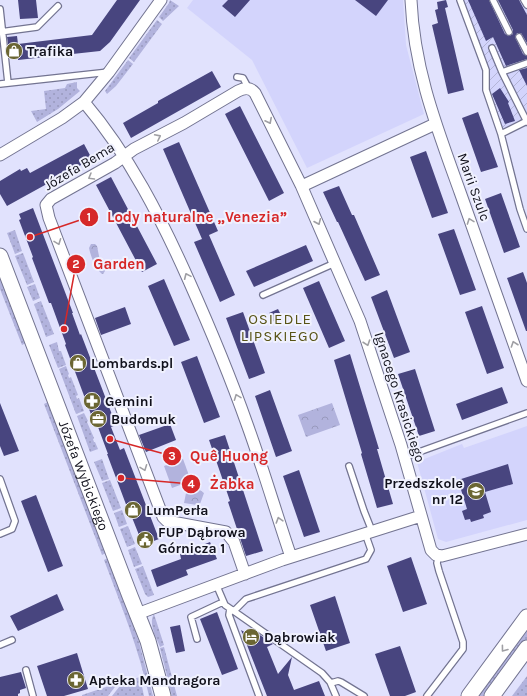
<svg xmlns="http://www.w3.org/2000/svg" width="527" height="696" font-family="Karla,sans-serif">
<defs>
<pattern id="industrial-furrows" width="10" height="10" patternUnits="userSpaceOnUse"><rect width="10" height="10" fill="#d3d4fc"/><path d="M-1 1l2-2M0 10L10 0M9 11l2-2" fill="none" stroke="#b4b5d7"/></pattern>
<pattern id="grass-dots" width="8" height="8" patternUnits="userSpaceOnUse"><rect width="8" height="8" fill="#b2b3dd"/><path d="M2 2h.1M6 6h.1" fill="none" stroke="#9899bd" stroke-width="1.8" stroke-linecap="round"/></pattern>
<pattern id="park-crowns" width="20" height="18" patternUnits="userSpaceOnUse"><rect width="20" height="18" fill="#b2b3dd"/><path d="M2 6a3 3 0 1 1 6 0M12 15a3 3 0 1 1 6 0" fill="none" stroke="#9899bd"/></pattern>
</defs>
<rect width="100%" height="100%" fill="#e1e2fd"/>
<path fill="#d3d4fc" d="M193 0H403L406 45 424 114 307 168 252 60 187 8Z
M527 426V520L446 542 438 539 417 462 462 444 464 448Z"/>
<path fill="url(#industrial-furrows)" d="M458 0H527V119L503 131Z"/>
<path fill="url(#grass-dots)" d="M170 0 179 6 163 21 159 17 169 3Z
M157 20 162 24 134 62 129 58Z
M128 60 133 64 116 86 107 94 105 91Z
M77 82V88L80 91 58 109 37 122 31 111 46 109 44 91 65 88 67 84Z
M15 230 22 251 15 254 7 233Z
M23 253 34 282 27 285 15 256Z
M0 276 26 343 22 345 0 289Z
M35 284 40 298 33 301 27 287Z
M41 301 54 334 46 337 34 304Z
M57 342 59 351H61L66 365 58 368 49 345Z
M66 366 69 374 68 375 69 378 71 377 78 395 76 396 77 399 79 398 84 411 76 414 59 369Z
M48 402 106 553 102 555 44 404Z
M84 413 88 421 87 422 94 438 93 439 94 442H95L98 449 90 452 77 416Z
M102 459 109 479 102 481 94 462Z
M110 480 121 508 113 511 102 483Z
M122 510 127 524 119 527 114 513Z
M128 526 135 544 127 547 120 529Z
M135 547 142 564 134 567 128 550Z
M108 558 139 642 153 696H149C139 649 121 605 104 560Z
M143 566 154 595 148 597 145 594 135 569Z
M154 614 164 645 160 647C156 637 148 623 154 614Z
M527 628V640L486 696H477Z
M164 647 177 696H172L160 648Z
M527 676V696H512Z
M140 677 144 696H112L123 682Z
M118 683 108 696H82V695Z"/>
<path fill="url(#park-crowns)" d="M91 244H95L97 246 100 261 105 271 103 274H102C95 268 91 257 89 248Z
M332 403 340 425 306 437 298 415Z
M197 488 204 493 200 504 197 505 184 503 186 493 190 489Z"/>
<path fill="#b2b3dd" d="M183 459 191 481 172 488 164 466Z"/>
<path fill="#48457f" d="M18 0H36L38 18 20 19Z
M117 0H140L110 42 100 51 18 60V58L9 50 7 37 17 36 18 44 92 35Z
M228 0H250L235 17 222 6Z
M355 0H388L376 16Z
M446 0 448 7 445 8 464 90 448 94 432 25 438 23 435 10 438 9 437 2Z
M468 0H489L505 34 509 36 513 34V30L498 0H519L527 15V43L521 33H517L515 37 523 54 527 56V59L506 66 493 37 486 41Z
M527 68V86L519 70Z
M212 71 221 87 131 138 123 123 158 103V101Z
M500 88 509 102 508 103 515 121 505 124 492 94Z
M240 106 284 193 269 201 225 114Z
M478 112 498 167 481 172 462 118Z
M179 142 218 231 209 235 235 295 220 302 194 242 202 239 163 149Z
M84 144 92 159 7 206 0 194V181L20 169 21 171 27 168 30 173Z
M426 151 448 213 432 218 410 157Z
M111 177 157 264 142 272 96 185Z
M339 186 352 215H354L380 275 365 281 338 222H337L323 192Z
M501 193 520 247 504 253 485 199Z
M33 208 73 313H72L80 335 81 334 116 425 111 427 120 450 124 448 159 539 143 545 131 515H130L107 454H108L98 427 94 417H92L65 345 66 344 59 325 51 303H49L32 258 33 257 19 220 21 219 19 214Z
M454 229 476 290 460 295 438 234Z
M306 245 313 261 254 287 246 271Z
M523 272 527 283V331H526L507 278Z
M164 279 190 340 174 346 148 286Z
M319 281 345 341 329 348 303 288Z
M387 290 410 352 394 358 371 297Z
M482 306 504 368 487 374 465 312Z
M125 307 131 324 101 335 95 318Z
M278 309 282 317 272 322 269 313Z
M243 312 265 373 249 379 226 318Z
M350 354 379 449H377L393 504 377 508 361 454 362 453 334 360Z
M197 356 220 417 204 423 181 362Z
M415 369 435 431 419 436 398 374Z
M502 387 508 403 462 420 456 404Z
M270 390 292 451 276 457 255 396Z
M0 403 19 451 4 456 0 446Z
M170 424 176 440 146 452 139 435Z
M225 435 263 551 246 556 228 502 230 501 209 440Z
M508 464 513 484 485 492 491 512 483 515 484 518 471 522 470 519 465 520 462 511 467 509 458 480Z
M299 470 320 532 304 537 283 476Z
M36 495 63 566 48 572 21 501Z
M210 542 217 559 186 570 188 575 157 587 151 570 181 559 180 554Z
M411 557 427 604 403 612 387 566Z
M57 594 64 610 18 631 10 616Z
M335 596 350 643 326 651 310 605Z
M217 612 238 669 222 675 200 619Z
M180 625 185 651 176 653 170 627Z
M241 630 251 636 254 631 273 644 267 647 278 674 292 657 288 675 294 690 319 681 325 696H267Z
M400 646 416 692 405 696H390L375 654Z
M77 653 88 689 64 696H47L37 666Z
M21 672 26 688 20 690V693L18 694V696H0V677Z"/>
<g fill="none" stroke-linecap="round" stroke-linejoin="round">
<defs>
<path id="lane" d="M460 0 486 70V90L501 134
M493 0 509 32
M524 0 527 5
M0 9 8 83
M0 32 37 27 58 6
M519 37 527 52
M492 48 502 72 527 122
M502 72 527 63
M237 77 243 78 249 89
M0 84 109 72
M527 121 501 134 520 209 527 229
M263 295 335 263
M405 457 527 413
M349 466 364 511 372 531
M0 479 15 521 12 529 0 534
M216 584 225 605 322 673 330 682 336 696
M230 609 229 615 259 696
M234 611 246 599 366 559 371 550 365 533
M197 639 191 617 223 602
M0 645 12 640
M26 670 33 696
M331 683 338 681 341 682 364 696
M427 696 463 649V642L439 571 437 563 439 555"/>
<path id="street" d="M411 0C414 70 437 128 460 192 482 255 505 318 527 381
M84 102C129 155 161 218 189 281 210 328 230 376 247 424 263 468 276 513 291 557
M0 155 62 118 84 102 109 72 161 0
M302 186 435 124
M245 574 234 542 226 532 172 522 167 521 163 517 49 218 46 205 51 199 115 163 134 149 184 123 238 91C244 88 250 87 255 93L301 185 360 321 401 445 431 550 436 555 442 556 527 534
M137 614 282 560 421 516"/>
<g id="secondary">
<path id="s1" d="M0 256 130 596 148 641 163 696"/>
<path d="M469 696 527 617"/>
<path d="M492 696 527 648"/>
</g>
</defs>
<use href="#lane" stroke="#737491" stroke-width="8"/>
<use href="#street" stroke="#737491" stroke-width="13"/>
<use href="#secondary" stroke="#737491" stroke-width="17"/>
<use href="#lane" stroke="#fff" stroke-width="5.5"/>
<use href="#street" stroke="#fff" stroke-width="11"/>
<use href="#secondary" stroke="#fff" stroke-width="15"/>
</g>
<defs><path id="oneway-chevron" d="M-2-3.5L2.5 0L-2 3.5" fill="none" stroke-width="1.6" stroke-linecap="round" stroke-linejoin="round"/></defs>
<g stroke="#9f9fa4">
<use href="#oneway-chevron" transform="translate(269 121) rotate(63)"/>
<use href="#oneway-chevron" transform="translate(158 137) rotate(-27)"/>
<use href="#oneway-chevron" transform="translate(91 177) rotate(150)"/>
<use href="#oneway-chevron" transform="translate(470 221) rotate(-110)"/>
<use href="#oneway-chevron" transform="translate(318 222) rotate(67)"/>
<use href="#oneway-chevron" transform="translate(58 242) rotate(69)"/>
<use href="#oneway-chevron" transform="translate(187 276) rotate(-114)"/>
<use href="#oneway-chevron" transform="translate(367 343) rotate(71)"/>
<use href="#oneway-chevron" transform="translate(514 344) rotate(-109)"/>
<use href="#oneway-chevron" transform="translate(237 397) rotate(-111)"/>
<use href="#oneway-chevron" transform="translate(144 468) rotate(69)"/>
<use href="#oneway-chevron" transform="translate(279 520) rotate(-107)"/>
<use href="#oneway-chevron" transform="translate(504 649) rotate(127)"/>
</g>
<defs>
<symbol id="shop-disc" viewBox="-11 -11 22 22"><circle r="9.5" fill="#6b6633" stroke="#f0f1fe"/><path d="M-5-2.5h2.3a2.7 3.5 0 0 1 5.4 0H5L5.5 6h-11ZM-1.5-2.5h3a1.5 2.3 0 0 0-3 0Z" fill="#fff"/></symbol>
<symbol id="pharmacy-disc" viewBox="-11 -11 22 22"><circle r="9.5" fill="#6b6633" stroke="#f0f1fe"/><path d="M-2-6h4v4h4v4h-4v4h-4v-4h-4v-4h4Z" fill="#fff"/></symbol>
<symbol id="office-disc" viewBox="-11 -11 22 22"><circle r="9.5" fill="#6b6633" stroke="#f0f1fe"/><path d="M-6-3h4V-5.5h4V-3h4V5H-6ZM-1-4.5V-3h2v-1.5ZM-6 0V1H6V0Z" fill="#fff"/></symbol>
<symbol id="school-disc" viewBox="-11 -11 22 22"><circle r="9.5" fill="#6b6633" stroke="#f0f1fe"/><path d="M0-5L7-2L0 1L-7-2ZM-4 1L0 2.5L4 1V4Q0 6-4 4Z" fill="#fff"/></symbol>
<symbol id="civic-disc" viewBox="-11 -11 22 22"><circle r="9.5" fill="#6b6633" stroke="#f0f1fe"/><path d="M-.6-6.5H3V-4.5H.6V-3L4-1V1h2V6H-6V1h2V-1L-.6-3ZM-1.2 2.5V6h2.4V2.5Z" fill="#fff"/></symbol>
<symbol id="hotel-disc" viewBox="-11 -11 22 22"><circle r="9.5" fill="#6b6633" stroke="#f0f1fe"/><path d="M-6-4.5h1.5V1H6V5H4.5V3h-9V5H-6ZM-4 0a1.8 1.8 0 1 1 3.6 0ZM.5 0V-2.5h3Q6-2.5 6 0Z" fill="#fff"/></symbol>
</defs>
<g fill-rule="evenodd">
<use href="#shop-disc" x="4" y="41" width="20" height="20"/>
<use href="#shop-disc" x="68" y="353" width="20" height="20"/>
<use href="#pharmacy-disc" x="82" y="391" width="20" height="20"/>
<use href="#office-disc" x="88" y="409" width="20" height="20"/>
<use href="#school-disc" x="466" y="481" width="20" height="20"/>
<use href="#shop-disc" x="123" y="500" width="20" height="20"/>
<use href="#civic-disc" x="135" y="530" width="20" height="20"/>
<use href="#hotel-disc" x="241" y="627" width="20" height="20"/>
<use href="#pharmacy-disc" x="66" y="670" width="20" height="20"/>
</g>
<g text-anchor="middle" stroke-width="4" stroke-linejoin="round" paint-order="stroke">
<g font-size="14" font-weight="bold" fill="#10101b" stroke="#f0f1fe" text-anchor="start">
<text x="27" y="56">Trafika</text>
<text x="91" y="368">Lombards.pl</text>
<text x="105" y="406">Gemini</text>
<text x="111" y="424">Budomuk</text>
<text x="463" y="488" text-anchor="end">Przedszkole<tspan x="463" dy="16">nr 12</tspan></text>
<text x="146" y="515">LumPerła</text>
<text x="158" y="537">FUP Dąbrowa<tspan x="158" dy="16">Górnicza 1</tspan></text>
<text x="264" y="642">Dąbrowiak</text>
<text x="89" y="685">Apteka Mandragora</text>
</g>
<g font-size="14" fill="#10101b" stroke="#f0f1fe">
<text transform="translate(79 166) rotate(-31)" y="5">Józefa Bema</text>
<text transform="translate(474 187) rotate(70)" y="5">Marii Szulc</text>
<text transform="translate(400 397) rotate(72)" y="5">Ignacego Krasickiego</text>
<text dy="5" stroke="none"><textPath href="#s1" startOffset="235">Józefa Wybickiego</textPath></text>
</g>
<g font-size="15" letter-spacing="1" fill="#585315" stroke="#f0f1fe">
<text x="280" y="324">OSIEDLE<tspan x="280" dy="17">LIPSKIEGO</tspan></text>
</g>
</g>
<path fill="none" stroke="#d62828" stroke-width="1.5" d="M30 237L89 217M64 329L76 264M110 439L172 456M121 478L191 484"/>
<g fill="#d62828" stroke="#f0f1fe" stroke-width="1.5">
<circle cx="30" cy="237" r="4"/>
<circle cx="64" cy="329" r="4"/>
<circle cx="110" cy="439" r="4"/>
<circle cx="121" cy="478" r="4"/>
<circle cx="89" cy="217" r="10"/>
<circle cx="76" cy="264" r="10"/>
<circle cx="172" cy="456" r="10"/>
<circle cx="191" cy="484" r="10"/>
</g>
<g font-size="12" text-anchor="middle" font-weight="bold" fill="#fff">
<text x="89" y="221">1</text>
<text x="76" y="268">2</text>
<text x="172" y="460">3</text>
<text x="191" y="488">4</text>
</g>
<g font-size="15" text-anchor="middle" font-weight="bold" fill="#d62828" stroke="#f0f1fe" stroke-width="4" stroke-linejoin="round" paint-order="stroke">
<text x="197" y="222">Lody naturalne „Venezia”</text>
<text x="119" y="269">Garden</text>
<text x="229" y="461">Quê Huong</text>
<text x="232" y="489">Żabka</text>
</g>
</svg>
